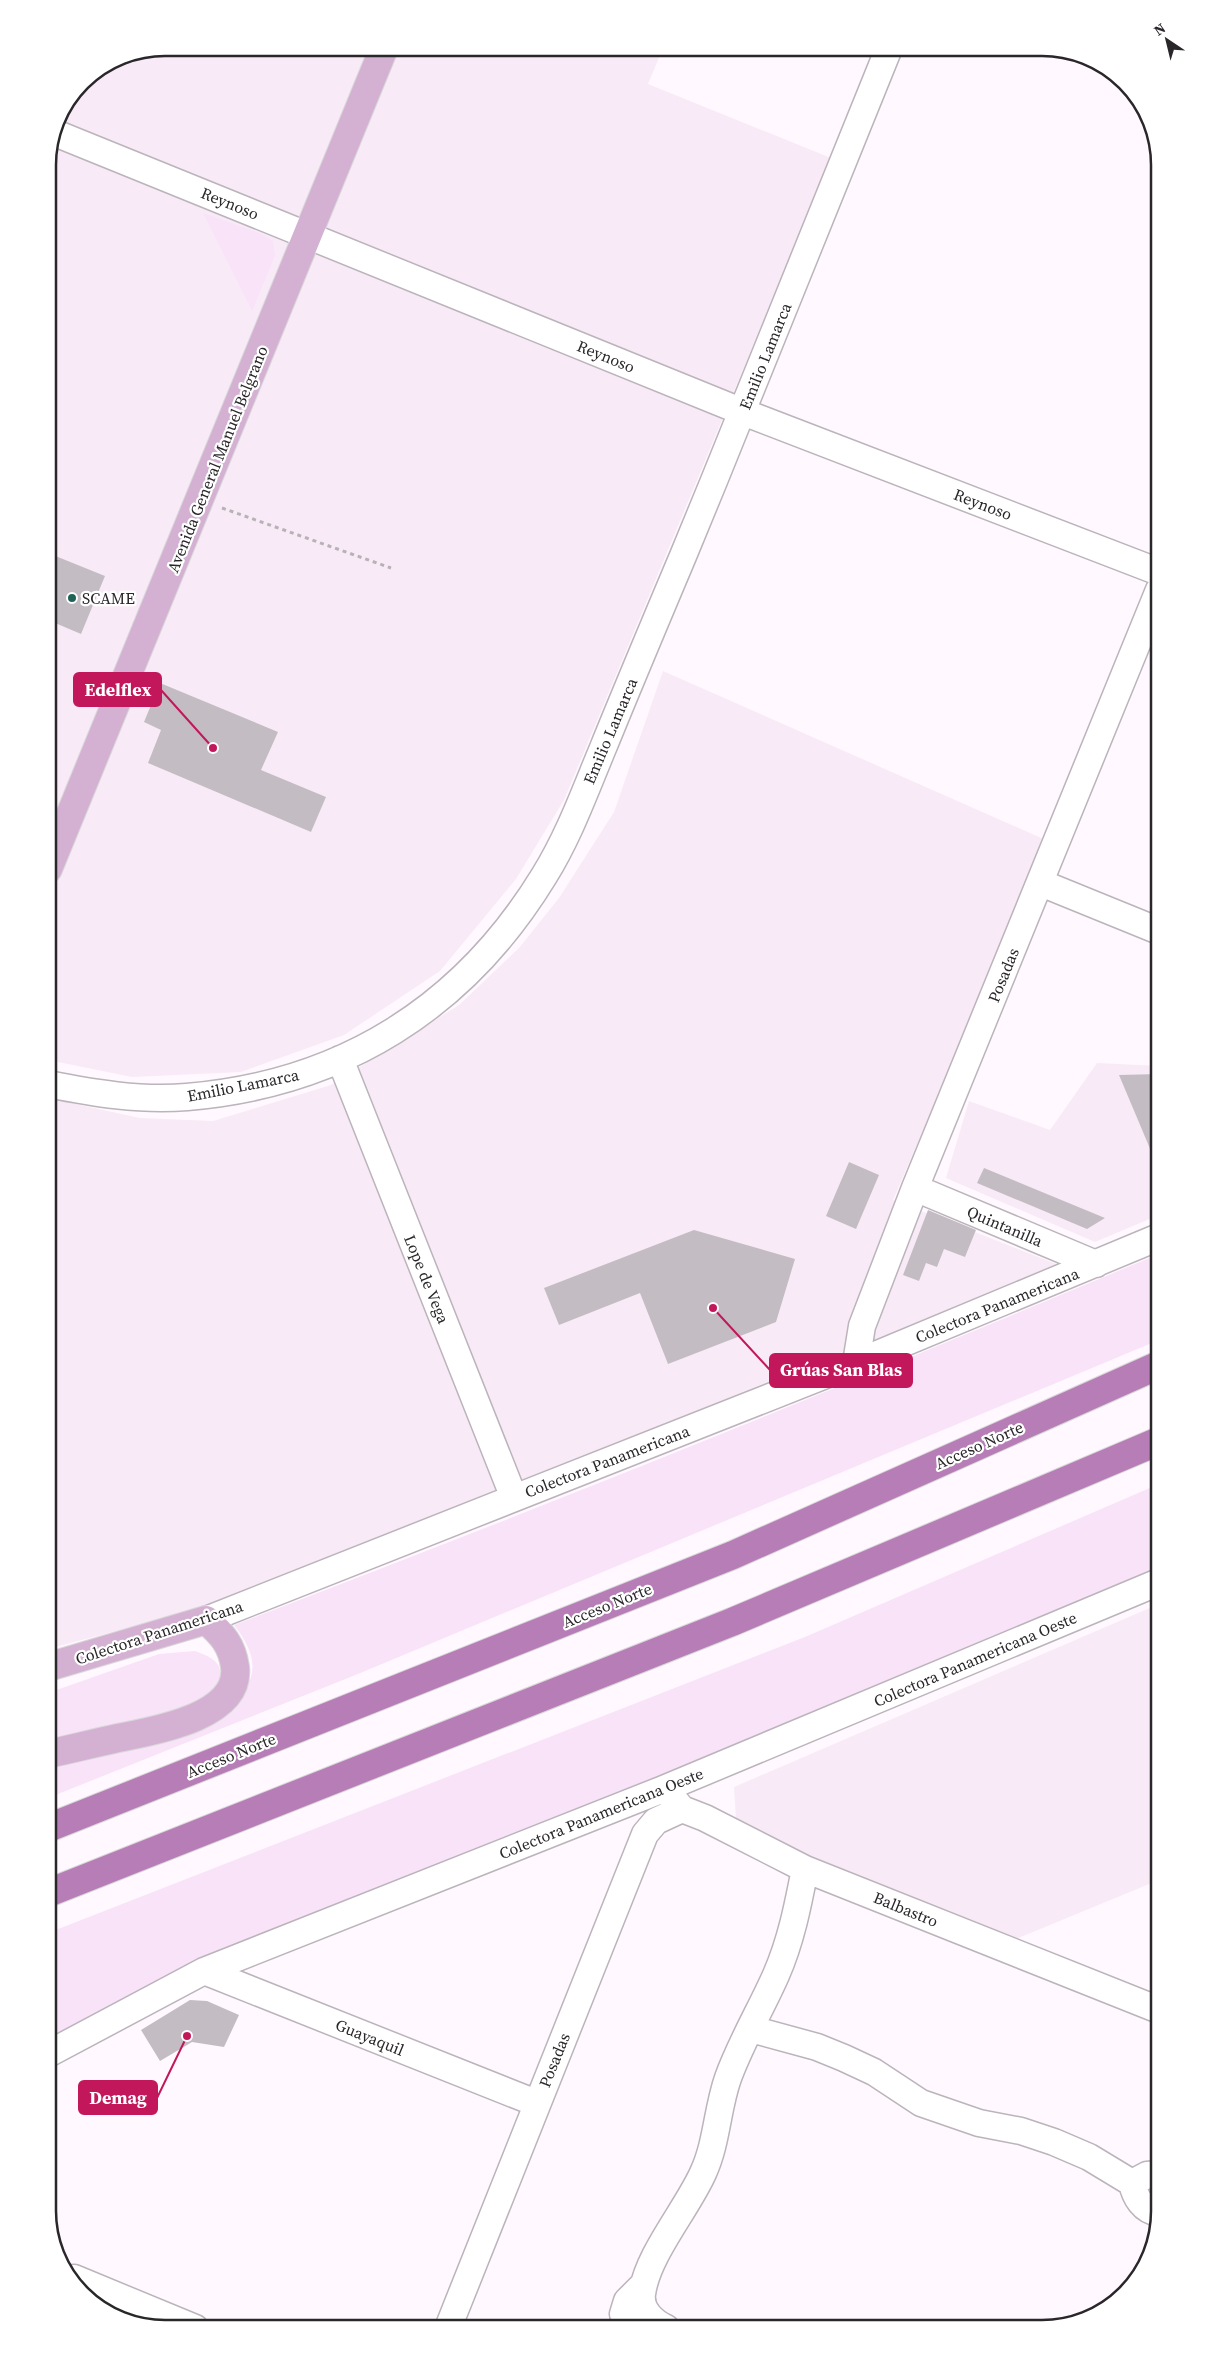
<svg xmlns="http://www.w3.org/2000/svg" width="1207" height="2376" font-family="'Source Serif 4',serif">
<rect width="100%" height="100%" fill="#fff8fe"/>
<path fill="#f8ebf7" d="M166 48H663L648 84 831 158 564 800 516 879 440 971 344 1035 241 1072 132 1077 48 1060V158L60 114 82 82 121 56Z
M663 671 1048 841 893 1200 1064 1267 824 1359 228 1601 48 1649V1098L140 1118 213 1121 331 1085 459 1005 519 948 559 898 614 812Z
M1097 1063 1159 1066V1215L1095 1242 946 1178 969 1101 1050 1130Z
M1159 1604V1880L1006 1943 807 1866 736 1820 734 1787Z"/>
<path fill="#f9e3f8" d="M203 213 260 233 273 241 275 256 252 311Z
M1159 1254V1340L358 1674 48 1798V1763L221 1715C256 1686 264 1663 234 1625 545 1507 853 1382 1159 1254Z
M1159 1484V1568L48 2047V1933L805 1637Z
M195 1651C207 1656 220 1659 221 1675 223 1713 78 1733 48 1740V1693L159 1654Z"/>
<path fill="#c3bdc3" d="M48 553 105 576 81 634 48 620Z
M160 683 278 732 261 770 326 797 311 832 148 763 161 730 144 722Z
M1159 1074V1170L1119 1075Z
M849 1162 879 1175 856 1229 826 1216Z
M984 1168 1105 1218 1087 1229 977 1183Z
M928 1210 976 1230 965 1257 944 1249 937 1267 926 1263 919 1281 903 1275Z
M694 1230 795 1259 776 1322 668 1364 640 1293 559 1325 544 1288Z
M190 2000 207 2001 239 2015 224 2047 192 2042 160 2061 141 2030Z"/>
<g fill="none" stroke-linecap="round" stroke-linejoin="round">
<defs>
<path id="minor" d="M55 133 743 412 1159 572
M1041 883 1159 931
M340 1059 514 1498
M48 1084C93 1093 140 1101 187 1097 343 1084 464 1007 544 876 569 836 585 791 603 748 629 684 656 620 683 556 753 387 821 217 889 48
M915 1188 1096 1264
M856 1363 862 1326 915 1188 1159 590
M206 1620 856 1363 1159 1237
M671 1796 682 1809 705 1818 805 1869 1159 2010
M204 1971 536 2103
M751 2029 817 2047 844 2058 874 2072 921 2103 979 2123 1021 2131 1054 2142 1089 2157 1132 2183
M48 2054 204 1971 661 1790 1159 1582
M1159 2213C1143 2211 1135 2197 1132 2183L1147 2175 1159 2174
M74 2278 195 2328
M643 2285 627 2301 623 2314 630 2323 639 2325 655 2323
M448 2328 645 1834 656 1821 682 1809
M666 2328C653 2322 640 2310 642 2294 647 2255 687 2209 703 2173 717 2143 717 2109 728 2078 741 2042 761 2009 776 1975 791 1941 798 1905 805 1869"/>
<path id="major" d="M48 869 384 48
M48 1754C71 1749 95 1743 118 1738 153 1731 241 1717 235 1667 232 1645 222 1634 206 1620L48 1667"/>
<path id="highway" d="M48 1828 733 1555 1159 1365
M48 1893 732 1622 1159 1441"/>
</defs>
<use href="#minor" stroke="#bbb4bb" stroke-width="29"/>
<use href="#major" stroke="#d9d8d9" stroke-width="30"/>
<use href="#highway" stroke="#d9d8d9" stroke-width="30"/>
<path stroke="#b7b2b6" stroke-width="3" stroke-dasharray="4 4" stroke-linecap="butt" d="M222 508 391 568"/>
<use href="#minor" stroke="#fff" stroke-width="26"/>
<use href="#major" stroke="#d4b1d3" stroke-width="28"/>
<use href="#highway" stroke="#b77db6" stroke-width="28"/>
</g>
<circle fill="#1e6355" stroke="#fff" stroke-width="2" cx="72" cy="598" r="5"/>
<g text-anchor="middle" stroke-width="4.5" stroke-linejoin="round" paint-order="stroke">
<g font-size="16" fill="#2a272a" stroke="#fff">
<text transform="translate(230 203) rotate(22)" y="6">Reynoso</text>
<text transform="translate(606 356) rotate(22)" y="6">Reynoso</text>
<text transform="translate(765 356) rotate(-68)" y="6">Emilio Lamarca</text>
<text transform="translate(217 459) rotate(-68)" y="6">Avenida General Manuel Belgrano</text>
<text transform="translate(983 504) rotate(21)" y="6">Reynoso</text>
<text transform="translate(610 731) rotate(-67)" y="6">Emilio Lamarca</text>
<text transform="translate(1003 975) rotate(-68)" y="6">Posadas</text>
<text transform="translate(243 1085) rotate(-11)" y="6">Emilio Lamarca</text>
<text transform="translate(1005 1226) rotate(23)" y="6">Quintanilla</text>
<text transform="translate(427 1279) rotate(68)" y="6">Lope de Vega</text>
<text transform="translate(997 1305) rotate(-22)" y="6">Colectora Panamericana</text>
<text transform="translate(979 1445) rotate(-24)" y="6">Acceso Norte</text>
<text transform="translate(607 1461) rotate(-21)" y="6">Colectora Panamericana</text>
<text transform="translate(607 1605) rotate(-22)" y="6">Acceso Norte</text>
<text transform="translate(159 1632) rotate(-18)" y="6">Colectora Panamericana</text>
<text transform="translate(975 1659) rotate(-23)" y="6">Colectora Panamericana Oeste</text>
<text transform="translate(231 1755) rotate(-22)" y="6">Acceso Norte</text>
<text transform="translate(601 1813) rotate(-22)" y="6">Colectora Panamericana Oeste</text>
<text transform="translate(906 1909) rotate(22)" y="6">Balbastro</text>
<text transform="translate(370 2037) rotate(22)" y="6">Guayaquil</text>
<text transform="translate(554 2060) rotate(-68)" y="6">Posadas</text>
</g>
<g font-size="16" fill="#2a272a" stroke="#fff" text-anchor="start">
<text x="82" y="604">SCAME</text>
</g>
</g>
<path d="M0 0H1207V2376H0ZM165 56H1042A109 109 0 0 1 1151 165V2211A109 109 0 0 1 1042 2320H165A109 109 0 0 1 56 2211V165A109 109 0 0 1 165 56Z" fill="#fff" fill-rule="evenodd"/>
<path fill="none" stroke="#2a272a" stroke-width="2.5" d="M165 56H1042A109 109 0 0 1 1151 165V2211A109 109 0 0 1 1042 2320H165A109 109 0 0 1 56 2211V165A109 109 0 0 1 165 56Z"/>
<path fill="none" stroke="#c2185b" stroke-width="2" d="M213 748L161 690M713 1308L770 1370M187 2036L157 2098"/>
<g fill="#c2185b" stroke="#fff" stroke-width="2">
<circle cx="213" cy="748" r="5"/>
<circle cx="713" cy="1308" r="5"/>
<circle cx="187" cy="2036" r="5"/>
</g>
<g fill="#c2185b" stroke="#c2185b" stroke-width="2">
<rect x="74" y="673" width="87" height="33" rx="5"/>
<rect x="770" y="1354" width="142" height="33" rx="5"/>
<rect x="79" y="2081" width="78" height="33" rx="5"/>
</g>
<g font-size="18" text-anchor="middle" font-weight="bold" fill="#fff">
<text x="118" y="696">Edelflex</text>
<text x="841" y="1376">Grúas San Blas</text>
<text x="118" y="2104">Demag</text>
</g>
<g transform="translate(1167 40) rotate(325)" stroke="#ffffff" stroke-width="4" paint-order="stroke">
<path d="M0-4L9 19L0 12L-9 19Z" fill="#2a272a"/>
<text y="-8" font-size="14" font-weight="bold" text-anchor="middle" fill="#2a272a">N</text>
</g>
</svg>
